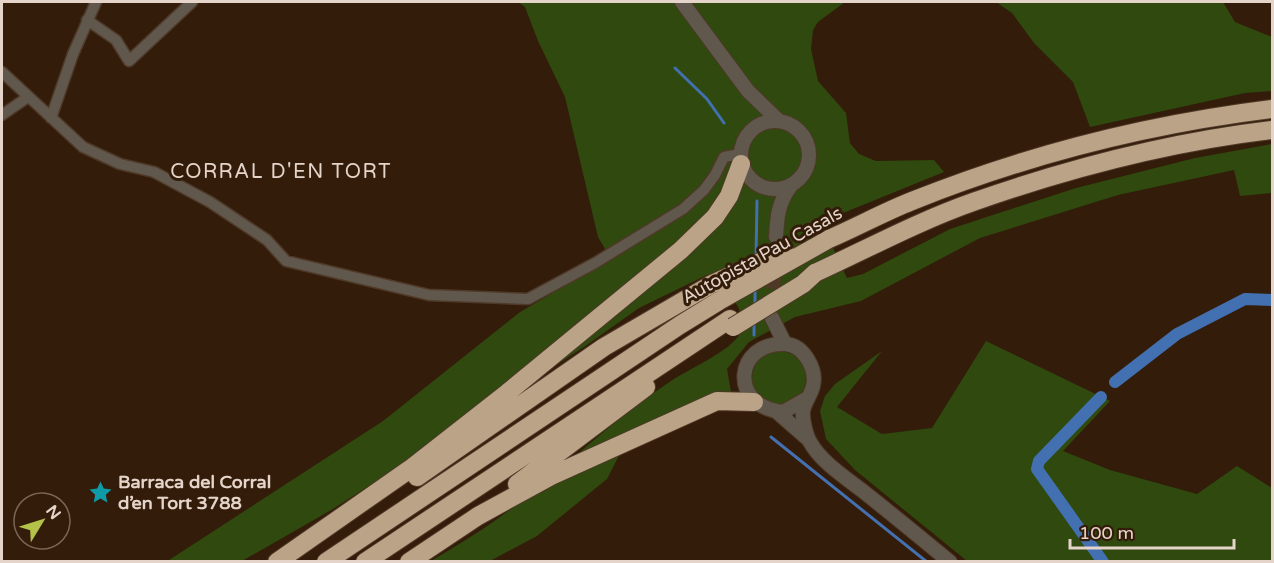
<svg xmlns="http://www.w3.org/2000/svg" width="1274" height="563" font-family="'Varela Round',sans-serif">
<rect width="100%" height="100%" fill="#331c09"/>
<path fill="#2f490e" d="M518 2H845L818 22 813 30 811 49 818 81 846 113 850 143 859 154 876 161 934 160 944 172 821 222 847 278 863 274 950 229 1076 188 1195 158 1272 144V193L1240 196 1234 170 1118 195 980 238 861 301 795 317 749 342 727 369 731 392 690 406 630 434 607 479 537 536 490 561H431C454 547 478 533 500 517 559 474 610 421 671 381 687 370 730 351 739 335 751 311 725 289 709 274L639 308 584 347 333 509 242 561 166 562 383 421 520 312 611 259 598 237 565 97 538 41 525 7Z
M996 2H1223L1235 22 1272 37V91L1245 93 1090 127 1073 82 1034 43 1012 13Z
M986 341 1110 401 1063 451 1110 470 1197 494 1237 466 1272 488V561H967L855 470 826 439 820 411 825 396 835 384 882 351 837 407 882 434 932 428Z
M752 378a27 27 0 1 1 54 0a27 27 0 1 1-54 0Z"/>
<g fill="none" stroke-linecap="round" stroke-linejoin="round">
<path stroke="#4370b1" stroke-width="3" d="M675 68 707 99 724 123
M756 258 757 201
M755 306V288
M754 335V321
M771 437 927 562"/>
<path stroke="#4370b1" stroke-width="12" d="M1115 382 1177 334 1245 299 1272 300
M1101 397 1039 461 1037 469 1103 562"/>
<path stroke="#4e3826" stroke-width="14" stroke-dasharray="14 7" stroke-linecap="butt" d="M772 310 775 263"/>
<defs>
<path id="minor" d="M87 20 116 40 129 61 192 2
M2 72 83 147 120 164 154 172 210 202 267 240 286 261 429 295 528 299 595 263 683 209 704 190 715 175 724 157 740 154
M2 115 28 97
M51 118 73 54 96 2"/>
<path id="tertiary" d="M682 2 748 91 779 121
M741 155a34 34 0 1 1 68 0a34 34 0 1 1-68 0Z
M776 237C777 218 778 203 790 187
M772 318 785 344
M806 399 783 412C728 407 734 341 786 344 804 346 817 369 813 386 811 395 805 401 803 411 802 419 806 435 810 442 821 462 846 478 864 492 893 515 921 538 950 562
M777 412 809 440"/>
<path id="motorway" d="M829 239C857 227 884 212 912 201 1027 155 1150 124 1272 109
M815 273C867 249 919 221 973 202 1070 168 1170 142 1272 130
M417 477 604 347 712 284
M517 484 646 387
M277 562 410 469 507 393 681 250 715 217 729 196 741 164
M326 562 680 325 719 301
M365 562 730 319
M409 562 478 516 551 476 717 401 754 402"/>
</defs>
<use href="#minor" stroke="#4f3928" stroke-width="13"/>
<use href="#tertiary" stroke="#4f3928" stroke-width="16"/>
<use href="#motorway" stroke="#4f3928" stroke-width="20"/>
<use href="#minor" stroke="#61584d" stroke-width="10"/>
<use href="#tertiary" stroke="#61584d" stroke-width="14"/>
<use href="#motorway" stroke="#baa387" stroke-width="18"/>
<defs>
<path id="motorway-bridge" d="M712 284 784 251
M719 301 829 239
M733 327 803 284 815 273"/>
</defs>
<use href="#motorway-bridge" stroke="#4f3928" stroke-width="20" stroke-linecap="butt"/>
<use href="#motorway-bridge" stroke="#baa387" stroke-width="18"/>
</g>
<defs>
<symbol id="sight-bare" viewBox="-9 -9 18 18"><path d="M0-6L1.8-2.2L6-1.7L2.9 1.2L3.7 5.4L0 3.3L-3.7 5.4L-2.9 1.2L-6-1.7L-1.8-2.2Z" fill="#0f9aa8" stroke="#331c09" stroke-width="2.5" paint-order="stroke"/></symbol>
</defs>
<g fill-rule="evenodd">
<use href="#sight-bare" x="84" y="476" width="33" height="33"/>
</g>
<g text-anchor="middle" stroke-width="6" stroke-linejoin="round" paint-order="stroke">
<g font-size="18" fill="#e5d4c9" stroke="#331c09">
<text transform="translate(762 255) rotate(-29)" y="6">Autopista Pau Casals</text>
</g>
<g font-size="18" font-weight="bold" fill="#e5d4c9" stroke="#331c09" text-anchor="start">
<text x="118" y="488">Barraca del Corral<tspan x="118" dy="21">d’en Tort 3788</tspan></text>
</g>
<g font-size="20" letter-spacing="1.5" fill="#e5d4c9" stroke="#331c09">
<text x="281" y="178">CORRAL D'EN TORT</text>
</g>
</g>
<rect width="1274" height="563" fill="none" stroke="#e5d4c9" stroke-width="6"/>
<g transform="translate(42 521) rotate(52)"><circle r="28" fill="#331c09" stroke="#7a6656" stroke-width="1.5"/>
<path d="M0-4.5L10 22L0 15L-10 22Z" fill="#b5c249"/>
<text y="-9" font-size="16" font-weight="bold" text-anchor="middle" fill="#e5d4c9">N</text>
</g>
<path d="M1070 539v9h164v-9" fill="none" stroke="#e5d4c9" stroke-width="3"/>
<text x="1079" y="539" font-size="18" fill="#e5d4c9" stroke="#331c09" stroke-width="4.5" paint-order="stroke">100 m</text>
</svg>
